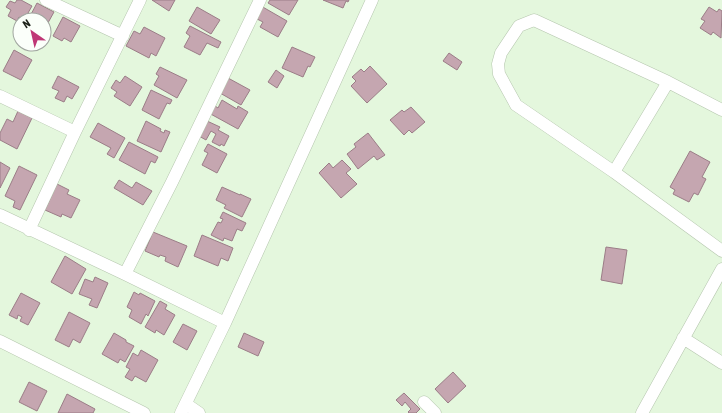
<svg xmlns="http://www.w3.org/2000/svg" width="722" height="413" font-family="'Asap Condensed',sans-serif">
<rect width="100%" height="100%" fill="#e4f7dd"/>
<path fill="#c5a6b0" stroke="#9b7d87" d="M17 0H21L32 6 24 20 19 17 17 21 8 16 11 10 6 7 10 1 15 3Z
M152 0H175L169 11Z
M270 0H298L289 15 268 3Z
M323 0H349L348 2 346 1 343 8Z
M37 3 54 12 44 30V20H28Z
M261 6 287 21 278 37 260 27 263 22 255 18Z
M197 7 220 20 211 34 189 21Z
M709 7 717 12 719 9 722 11 721 38 713 32 711 35 700 28 705 21 701 19Z
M63 17 80 26 71 42 64 38 62 41 53 36Z
M190 26 221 42 218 48 207 43 200 55 184 47 190 36 186 33Z
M144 27 165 38 156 56 151 53 149 58 126 46 134 31 140 34Z
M292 47 315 57 310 67 308 66 303 77 282 68Z
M14 50 32 60 21 80 3 71Z
M449 53 462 62 457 70 443 61Z
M370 66 387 84 367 103 351 86 356 81 352 77 361 69 364 72Z
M160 67 187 80 177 98 154 85 159 76 156 74Z
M276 70 284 76 277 88 268 82Z
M58 76 79 87 72 99 67 96 64 102 55 98 59 91 52 88Z
M125 76 142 87 130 106 114 96 117 92 111 88 116 80 120 83Z
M228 78 250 90 241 105 220 93Z
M151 90 172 100 170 104 167 103 159 119 142 110Z
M222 100 237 109 238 106 248 112 238 129 207 112 212 104 218 108Z
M411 107 425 122 412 133 409 130 404 135 390 120 402 110 404 112Z
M18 111 32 118 17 149 0 140V133L7 119 13 122Z
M146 121 161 129 160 131 164 133 165 130 170 132 161 152 137 141Z
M207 121 220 127 218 130 229 136 224 146 221 144 220 146 212 142 216 134 211 131 206 140 199 136Z
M98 123 125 138 114 158 107 154 111 148 90 137Z
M368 133 385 155 377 160 374 156 358 169 347 154 356 147 354 144Z
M129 142 158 157 155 163 151 161 145 174 119 160Z
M208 144 227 154 217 173 202 165 208 153 204 151Z
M690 151 710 162 702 177 706 179 698 195 694 193 689 202 673 194 675 190 670 187Z
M342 160 351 169 346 173 357 184 341 198 319 173 329 163 333 168Z
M0 162 10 168 0 188Z
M19 166 37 175 20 210 13 207 15 201 5 196Z
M119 180 132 188 136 182 152 191 143 205 114 188Z
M57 184 69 190 67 194 80 200 71 218 62 214 61 217 45 210Z
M222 187 240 195V194L251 199 242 217 224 208 226 205 216 200Z
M223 212 246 223 242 231 237 229 232 241 224 238 223 241 211 235 218 222 221 223 223 219 220 218Z
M153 232 187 246 178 267 165 261 166 257 160 255 159 257 145 251Z
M202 235 233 248 228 261 221 258 218 266 194 256Z
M606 247 627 250 622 284 601 280Z
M65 256 86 269 72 294 51 282Z
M95 277 108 283 97 308 89 305 92 299 79 294 85 279 93 282Z
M134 292 139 295 140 293 155 301 148 316 146 314 141 324 129 317 132 310 127 307Z
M21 293 40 303 28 325 20 321 22 317 18 315 17 319 9 315Z
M160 301 167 305 165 309 175 315 164 335 156 330 155 333 145 327Z
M69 312 90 323 80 343 73 339 69 347 55 340Z
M183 324 197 331 187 350 173 342Z
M114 333 126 340V342L134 346 125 362 120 359 118 363 102 354Z
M244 333 264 342 258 356 238 347Z
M141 350 158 360 146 382 135 376 132 381 125 377 130 369 126 367 133 353 138 356Z
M453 372 466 386 448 403 435 389Z
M29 382 47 391 37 411 19 402Z
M404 393 420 409 416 413H409L408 412 411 409 405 402 402 406 396 400Z
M67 394 95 409 93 413H58Z"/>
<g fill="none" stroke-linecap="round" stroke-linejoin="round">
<defs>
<path id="minor" d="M46 0 123 36
M0 96 75 132
M722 110 668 82 534 20 519 26 501 53 498 64 499 74 516 105 614 172 722 251
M614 172 668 82
M0 215 125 274 225 323
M29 230 75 132 140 0
M125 274 172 182 260 0
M683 338 722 363
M0 341 144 413
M424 402 435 413
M186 404 199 413
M181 413 225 323 372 0
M642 413 722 269"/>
</defs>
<use href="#minor" stroke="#b5c6ae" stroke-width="13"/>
<use href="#minor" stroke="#fff" stroke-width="12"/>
</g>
<g transform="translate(32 32) rotate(326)"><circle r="19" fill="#fbfffa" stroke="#a1a6a0"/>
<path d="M0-3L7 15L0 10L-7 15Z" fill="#bf3776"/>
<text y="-6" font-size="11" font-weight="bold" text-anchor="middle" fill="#1b2118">N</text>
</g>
</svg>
